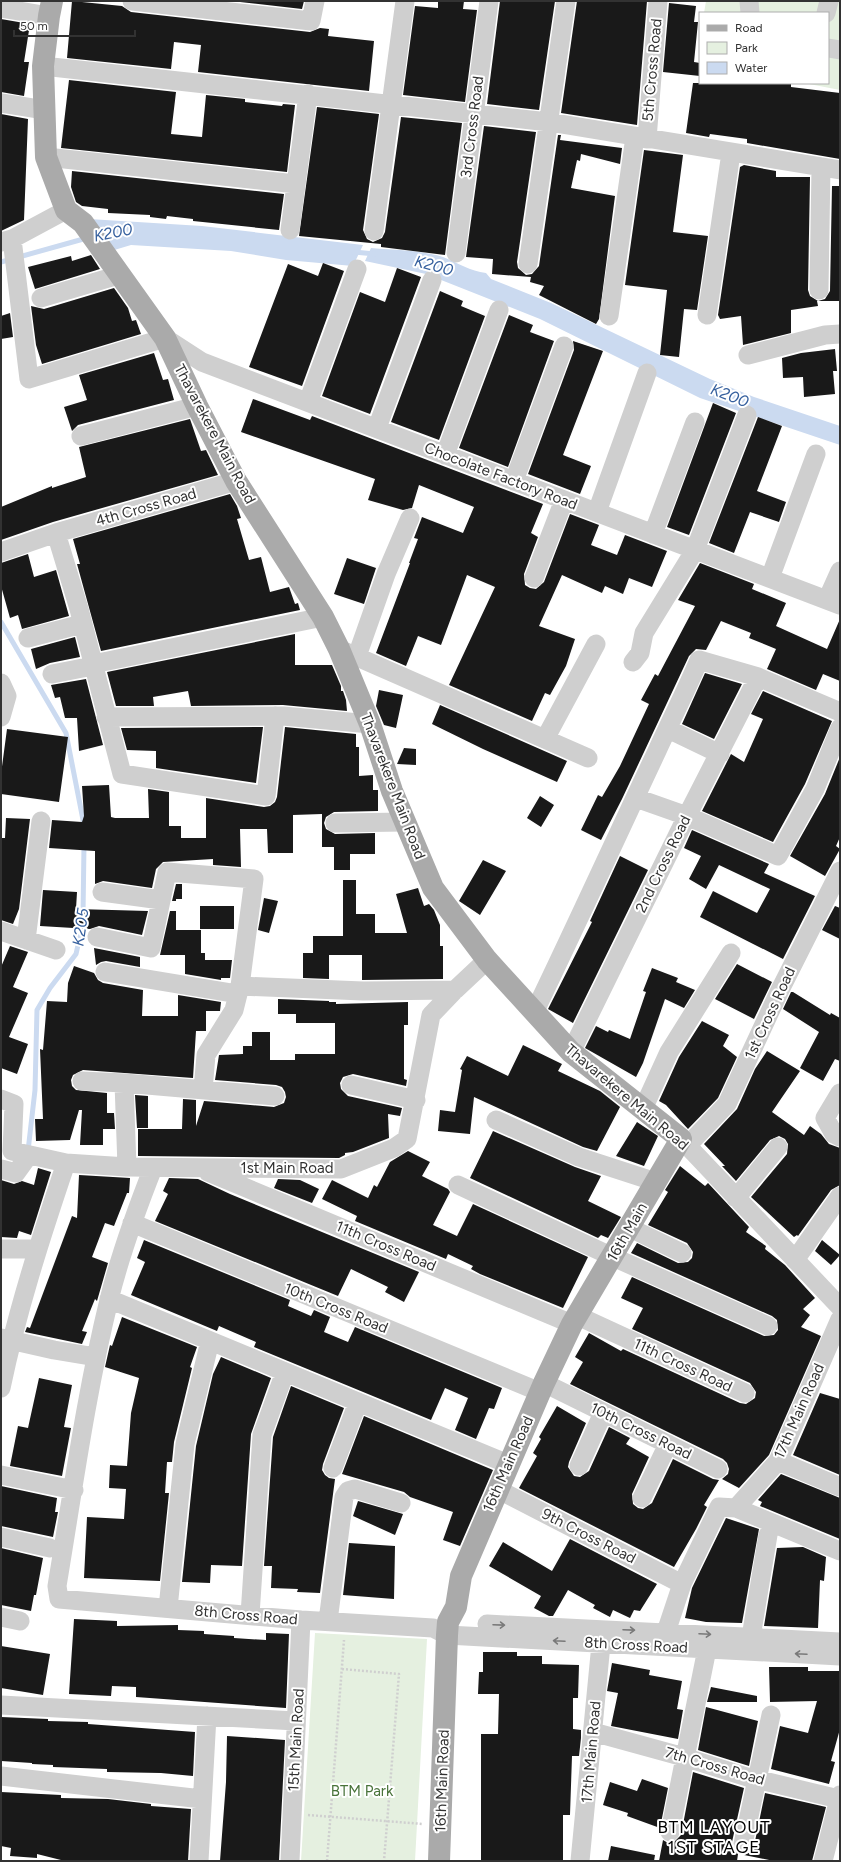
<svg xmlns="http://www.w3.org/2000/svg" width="841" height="1862" font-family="Figtree,sans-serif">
<rect width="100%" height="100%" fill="#fff"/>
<path fill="#e5f0e0" d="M706 1H840V90L804 83H828V13H704Z
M315 1633 427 1639 415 1861H301Z"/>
<path fill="#cbdaf0" d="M89 219 202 226 363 245 353 266 286 260 231 251 131 245 111 251Z
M371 248C395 250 420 250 443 257 458 263 470 271 486 273L491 279 551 303 710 379 754 397 840 426V445L700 398 540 319 426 274 365 261Z"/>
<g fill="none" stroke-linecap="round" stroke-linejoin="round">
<path stroke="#cbdaf0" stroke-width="5" d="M354 252 375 254
M1 262 87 238
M1 622 66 733 84 825
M83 915 84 845
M28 1151 35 1090 37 1010 50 988 76 954 83 923"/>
</g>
<path fill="#191919" d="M72 1 122 6 131 12 310 32 320 28 329 29 328 36 374 41 369 91 198 72 201 45 174 42 171 69 67 58Z
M231 1H304L302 9Z
M438 1H464L463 9 477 10 465 102 403 95 415 6 438 8Z
M500 1H555L539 110 487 104Z
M577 1H647L637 125 561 113Z
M669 3 696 6 694 22H698L694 62 700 63V76L663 72Z
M1 19 30 24 24 62H29L24 96 1 92Z
M69 80 176 92 171 134 202 137 206 95 245 99V102L282 106 283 104 295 105 287 172 61 148Z
M693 83H791V87L840 93V159L747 143V139L710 134 709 137 686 133Z
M317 107 379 114 363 230 367 239 373 242 382 238 385 232 401 117 462 123 445 255 381 247V244L299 236Z
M1 114 28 119 24 220 1 231Z
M484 126 536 132 517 262 518 268 526 275 532 274 539 266 558 135H561L560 140 622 148 620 164 581 154 580 161 577 160 571 188 615 196 599 319 596 324 539 295 544 286 530 282 531 277 492 274 493 259 466 257Z
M644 150 683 155 673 232 708 236 697 310 684 309 679 357 660 355 667 290 625 285Z
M744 165 776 171V177H810L808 290 810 296 818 301 825 299 830 291 832 186H840V298L839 301H817L818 306 791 310V333L743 345 741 316 720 319 718 315 740 167Z
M72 171 284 194 279 230 193 221V219L167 216 166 219 150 217V215L108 213V209L82 206 76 202 71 187Z
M91 255 100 269 35 289 28 267 71 256 72 261Z
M323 263 344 271 302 386 249 367 288 264 318 276Z
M397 268 421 277 370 414 322 396 360 292 385 302Z
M114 288 128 308 132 321 136 320 141 334 42 364 36 345 31 306 44 309Z
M440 291 463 301 461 306 485 316 439 440 391 422Z
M10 313 13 337 1 339V316Z
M509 315 533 325 530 332 554 341 508 467 459 448Z
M573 341 603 351 563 455 591 466 580 494 528 474 574 350Z
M835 349 837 371H833L835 394 804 397 803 377 783 378 782 358 801 353Z
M154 353 163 380 168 379 174 400 78 425 72 431 64 407 87 400 79 375Z
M253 399 310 420 312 416 543 504 531 533 538 537 524 574 525 585 530 588 536 589 544 582 570 514 599 525 591 545 617 555 625 535 667 551 652 587 629 578 623 594 605 586 602 593 562 575 539 626 575 639 566 666 550 695 545 693 532 721 449 685 495 587 467 575 441 645 418 636 406 666 376 653 410 563H409L418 539 414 538 422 517 463 533 474 507 419 485 412 508 403 510 368 500 375 479 241 432Z
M713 403 736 413 689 535 667 527Z
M758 417 782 426 757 491 786 502 779 522 750 512 734 553 709 543Z
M190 419 201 451 206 450 218 475 53 522 1 540V507L52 486V488L86 477 79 447Z
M230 494 237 506 241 518 237 519 249 560 261 557 270 592 289 587 295 604 298 603 300 610 101 651 77 564H80L73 539Z
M28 554 34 577 56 570 69 616 22 629 18 615 10 618 1 586V563Z
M347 558 376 568 364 604 334 594Z
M700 563 754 584 752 589 786 603 776 626 827 649 840 619V681L823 674 816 690 767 669 776 649 749 638 751 633 721 621 706 650 696 649 689 656 622 799 601 840 581 830 598 795 602 797 620 766 649 704 641 700 655 674 658 676 695 606 678 600Z
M295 634V665H332L341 686V691H343L346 700 347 711 283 705 191 706 188 691 153 697 154 706H116L107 672Z
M75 637 80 657 50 663 36 669 31 649Z
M705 673 742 684 714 739 682 724Z
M86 679 103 745 79 751 77 718H65L60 697 55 698 51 685Z
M379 690 403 695 396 728 384 725 376 706Z
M763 691 832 721 805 784 773 842 702 811 731 754 744 762 763 719 751 714Z
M440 705 567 761 557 782 483 749 432 724Z
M263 727 256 783 156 768V751L127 750 121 728Z
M285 727 356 734V747H359V776L373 775V790H378V811L334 812 326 817 324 823 326 829 335 834 375 833V854H350V870H334V847H322V814L293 815V853H268L267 829H240L241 867 213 865V859L163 862 156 869 152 888 103 881 95 884V851L49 848 52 820 82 822 84 816 82 786 109 785 111 817 115 818H149L148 789 169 792V826H181V838H206V798L264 807 270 806 275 802 277 797Z
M7 729 68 737 59 802 1 794V774Z
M404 748 416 749V765L397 764Z
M840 757V837L836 846 840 849 825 876 790 856 825 794Z
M540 796 554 805 541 827 527 818Z
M6 818 30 819 19 909 13 924 1 920V838H5Z
M692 830 769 864 764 873 815 896 783 959 700 917 713 891 757 913 770 889 719 865 706 889 689 879 701 856 684 848Z
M620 856 648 870 573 1023 548 1009 592 922 590 921Z
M483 860 506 871 480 915 459 901Z
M343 880H356V914H375V933H407L396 894 418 888 424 906 429 904 434 910 440 925V946H443V979L362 980V955H329V979L303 978V953H313V936H343Z
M176 884H182V899H176V901H172Z
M43 890 77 892 76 909 148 911 142 935 99 926 90 929 40 926Z
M264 898 278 901 269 933 258 930Z
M200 906H234V929H200Z
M835 906 840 908V939L822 930Z
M170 911H176V930H201V953H205V960H232L230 978H221V980L185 974V955H160Z
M10 946 28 952 13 987 28 993 9 1037 28 1044 17 1074 1 1068V967Z
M94 948 140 957V967L106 961 101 962 96 965Z
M737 964 772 982 754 1019 715 999Z
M74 966 94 973 98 980 103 983 143 990 142 1016H178V995L221 1002 220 1011H206V1031H196L193 1078 83 1070 73 1075 71 1080 72 1086 76 1090 107 1093V1113H114L115 1129H103V1145H80L82 1110H79L70 1140 36 1141 35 1119H43L40 1049 43 1050 47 1001 67 1002 68 983Z
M652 968 678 978 676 982 695 990 684 1008 665 999 643 1063 636 1077 585 1048 596 1026 608 1032 609 1030 630 1039 646 992 643 991Z
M791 992H793L830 1015 831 1013 840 1018V1061L835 1059 823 1081 800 1068 819 1032 783 1009Z
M278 999 329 1001V1002H336V1004L408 1002V1025H404V1079L407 1080 406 1086 353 1074 343 1077 340 1083 341 1089 348 1096 402 1108 400 1116 388 1114 389 1138 353 1152 345 1153V1155L339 1158 138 1156V1129H182L183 1099 196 1100V1126L204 1101 274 1107 284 1103 286 1097 285 1092 282 1087 276 1085 215 1080 219 1055 243 1054V1046H252V1032H270V1060H295V1054H335V1023H296V1014H278Z
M702 1021 729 1035 723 1046 737 1057 718 1098 688 1129 666 1105 659 1101 679 1057Z
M523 1045 562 1064 558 1071 600 1091 620 1107 597 1151 583 1147 474 1097 470 1134 438 1131 440 1110 455 1112 462 1070 460 1069 467 1056 508 1076Z
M767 1051 800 1071 772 1112 804 1135 810 1126 821 1134 829 1144 840 1148V1185L831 1190 798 1236 797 1235 794 1237 751 1197 787 1154 788 1144 785 1139 779 1136 770 1140 736 1181 722 1166H725L704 1144 737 1109 755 1069Z
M135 1095 148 1096V1128H137Z
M637 1122 658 1136 644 1166 616 1156Z
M493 1131 575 1167 601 1176 588 1201 621 1217 608 1238 601 1235 598 1238 470 1178Z
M408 1151 430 1162 422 1176 448 1189 450 1192 433 1225 457 1236 473 1204 588 1257 563 1308 480 1274 471 1269 473 1266 448 1254 446 1259 355 1221 357 1216 322 1199 332 1180 368 1198 374 1185 377 1187 390 1162Z
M680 1166 705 1186 708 1183 749 1227 746 1232 766 1246 765 1249 785 1265 815 1298 803 1309 810 1315 801 1327 821 1336 769 1455 739 1488 722 1479 728 1474 729 1469 727 1463 723 1459 570 1384 583 1362 575 1357 589 1333 621 1351 623 1349 740 1403 746 1404 755 1398 756 1392 750 1383 632 1329 643 1308 621 1298 632 1277 764 1336 774 1335 778 1330 777 1320 772 1316 631 1253 637 1243 678 1263 688 1262 692 1258 693 1252 687 1243 648 1225 668 1192 665 1190Z
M38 1168 51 1172 31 1235 19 1231 17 1238 1 1237V1180L14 1184 22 1181 34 1185Z
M79 1175 130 1178 129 1193H127L114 1226 105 1223 92 1257 108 1263 97 1301 95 1299 82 1331 87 1332 82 1344 25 1332 27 1327 30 1328 72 1216 77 1218Z
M169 1178 198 1179 230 1194 419 1272 404 1302 385 1292 388 1287 351 1269 338 1296 155 1221 168 1194 163 1191Z
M278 1179 300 1180 319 1189 312 1203 274 1188Z
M144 1240 290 1300 288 1306 311 1316 314 1310 330 1317 324 1332 348 1342 355 1327 502 1388 494 1409 489 1408 476 1439 455 1430 468 1398 445 1388 431 1420 254 1347 256 1342 219 1326 217 1331 131 1295 145 1262 137 1258Z
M822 1240 840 1255 831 1265 815 1251Z
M122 1317 197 1347 190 1367 192 1368 174 1442 172 1462H167L165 1493H169L160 1581 84 1578 87 1517 124 1519 126 1489 109 1488 110 1465 127 1466 131 1413 139 1378 105 1367 110 1345 112 1346Z
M221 1357 271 1378 251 1434 242 1566 211 1565 210 1583 184 1582H182L196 1446 213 1374Z
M39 1378 72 1385 64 1427 71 1428 62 1476 10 1466 18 1426 28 1428Z
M291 1386 344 1408 323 1464 322 1470 325 1475 329 1478 335 1479 320 1593 297 1592 298 1589 271 1588 272 1566H264L273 1437Z
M820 1393 840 1399V1475L793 1455Z
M557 1406 586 1423 569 1462 568 1467 574 1476 580 1477 589 1471 609 1427 630 1438 626 1444 649 1457 632 1494 633 1504 638 1508 643 1509 652 1503 673 1459 713 1479 719 1480 704 1505 707 1507 696 1529 674 1567 519 1488 537 1456 533 1453 541 1439 539 1437Z
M364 1416 493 1470 460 1546 443 1540 453 1512 410 1497 404 1492 342 1474Z
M781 1474 840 1498V1539L760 1506 762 1502 758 1500Z
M1 1486 57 1498 55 1512H58L53 1537 1 1526Z
M358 1501 403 1514 395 1535 353 1516Z
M726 1518 759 1529 742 1623 706 1622 685 1618 692 1588Z
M570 1539 657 1584 640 1611 634 1610 630 1618 613 1610 610 1617 593 1608 595 1605 568 1590 553 1616H549L534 1608 541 1596 489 1566 503 1542 552 1571Z
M349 1543 395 1546 394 1599 343 1595Z
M803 1547 826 1557 824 1581 820 1580 818 1628 764 1626 777 1548Z
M1 1548 43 1558 36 1595H34L31 1611 1 1605Z
M74 1619 117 1621V1626L178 1625V1630L204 1631V1634L234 1636V1638L266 1640V1633L289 1634 286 1708 136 1697V1687L112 1686 111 1696 69 1694Z
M1 1646 50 1654 43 1695 1 1688Z
M483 1652H517V1656H542V1664L579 1665 578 1698H573V1729L581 1730V1738L579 1756H572L570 1815H563V1861H481V1734H498L499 1694H478L479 1672H483Z
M612 1663 650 1670 649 1675 682 1681 677 1709 683 1710 678 1739 611 1726 618 1693 607 1691Z
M769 1667H808V1671H840V1729L831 1761 835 1762 829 1784 771 1769 780 1726 808 1733 817 1701 770 1702Z
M711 1687 757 1696V1702H707Z
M706 1707 758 1721 749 1766 698 1750Z
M1 1717 48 1719V1721L88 1722V1724L195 1732 193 1776 161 1773 107 1772V1769L53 1767V1765L32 1764V1763L1 1761Z
M227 1736 285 1740 279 1861H220L226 1782Z
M693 1772 744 1788 732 1842 733 1848 738 1854 737 1861H659L663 1840 668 1843 674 1842 681 1835Z
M642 1779 668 1788 660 1828 627 1816 628 1813 603 1805 610 1782 637 1791Z
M1 1792 61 1795V1798L108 1799 151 1804V1806L191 1809 188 1861 144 1860 143 1861H65L37 1854V1858L10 1856 11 1848 1 1846Z
M765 1793 826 1807 812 1861H774L744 1855 751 1852 754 1846Z
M611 1846 655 1855 654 1861H608Z"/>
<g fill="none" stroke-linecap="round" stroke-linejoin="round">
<path stroke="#cfcfcf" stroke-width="2.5" stroke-dasharray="2 2" stroke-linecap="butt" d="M342 1669 399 1674 384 1861
M308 1815 423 1824
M327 1861 344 1640"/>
<path stroke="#cfcfcf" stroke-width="19" d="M132 1 311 21 315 1
M749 1 750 13
M1 8 49 16
M826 13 829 1
M828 48 840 50
M43 66 549 122 840 170
M1 103 45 110
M647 139 658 1
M46 157 296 184
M290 230 308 94
M374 231 405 1
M12 239 29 379 165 338 202 362 840 605
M1 242 12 239 66 210
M456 253 489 1
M528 264 566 1
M819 290 821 167
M41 298 119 275
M707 315 731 153
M609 316 635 137
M748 355 825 335 840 334
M308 402 357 269
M377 428 432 280
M81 436 197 406
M445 455 499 310
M514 481 564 346
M597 512 647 373
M56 533 79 609 122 774 266 796 275 716
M653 534 695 422
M1 552 56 533 236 481
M534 578 564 500
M770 578 816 454
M827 600 840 571
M28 638 82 624
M339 649 588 758
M357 656 386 574 410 518
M633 662 640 653 644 633 695 550 747 415
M93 664 323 617
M52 674 93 666
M1 683 7 696 1 717
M106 717 283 716 370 724
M668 729 720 754
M545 739 596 644
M636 798 687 816 778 856 815 789 840 728
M335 823 405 822
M102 892 161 900
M1 931 56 950
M97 937 151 948 167 872 254 879 240 986 234 1010 206 1055 203 1090
M26 940 41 821
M105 972 238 994
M240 986 363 991 455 990
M534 1013C576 926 616 838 657 751 671 720 686 691 699 660L758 677 840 712
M571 1052 687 816 758 677
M82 1081 124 1083
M351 1085 416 1100
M840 1093 825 1118 834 1134 840 1137
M1 1099 14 1104 12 1151 66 1163 127 1167 341 1169 394 1148 407 1139 431 1015 455 990 487 960
M643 1109 669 1052 731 953
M496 1120 579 1157 656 1182
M681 1139 840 1307
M687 1146 727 1104 780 990 840 871
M127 1167 124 1083 275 1096
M153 1168C136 1211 120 1255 109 1300 86 1394 73 1490 57 1586L59 1599 301 1620 433 1628 447 1635 840 1656
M1 1169 16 1173 29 1155
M208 1172 572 1324
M458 1185 613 1257 768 1326
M736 1198 778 1147
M132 1223 540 1392
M630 1228 682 1253
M1 1249H36
M795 1260 840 1196
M109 1299 508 1464
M578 1316 745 1393
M1 1338 54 1350 96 1357
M544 1383 718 1469
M1 1388C17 1311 41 1237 66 1163
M778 1461 840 1487
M579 1466 603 1413
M333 1468 358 1402
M1 1475 74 1490
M497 1489 682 1584
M642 1498 668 1444
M736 1508 840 1551
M1 1537 50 1548
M168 1608 185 1444 210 1341
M250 1615 262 1435 285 1372
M1 1617 20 1621
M328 1621 344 1497 348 1491 355 1489 401 1503
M487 1624 840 1642
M666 1632 682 1584 719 1507 736 1508 778 1461 840 1319
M751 1637 768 1535
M1 1705 296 1721
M593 1732 684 1757 747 1777 839 1799
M1 1776 202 1799
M670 1832 707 1649
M743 1844 771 1715
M199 1861 207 1716
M290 1861 301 1620
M580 1861 601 1644
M823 1861 840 1795"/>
<path stroke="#aaa" stroke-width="22" d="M52 1 49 16 43 66 46 157 66 210 83 223 165 338 197 406 236 481 323 617 339 649 370 724 392 791 433 888 487 960 571 1052 681 1139 572 1324 544 1383 461 1576 456 1607 448 1622 447 1635 439 1861"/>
</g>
<defs><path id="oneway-shaft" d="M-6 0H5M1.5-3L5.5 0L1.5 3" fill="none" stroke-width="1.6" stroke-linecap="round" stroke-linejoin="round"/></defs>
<g stroke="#797979">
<use href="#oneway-shaft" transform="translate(499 1625) rotate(2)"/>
<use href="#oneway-shaft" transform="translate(629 1630) rotate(2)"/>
<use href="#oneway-shaft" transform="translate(705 1634) rotate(3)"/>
<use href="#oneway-shaft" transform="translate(559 1641) rotate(-177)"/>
<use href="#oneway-shaft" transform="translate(801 1654) rotate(-177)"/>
</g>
<g text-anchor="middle" stroke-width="4" stroke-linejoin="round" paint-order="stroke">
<g font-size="15" fill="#323232" stroke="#fff">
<text transform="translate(652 70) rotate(-85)" y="5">5th Cross Road</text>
<text transform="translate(472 127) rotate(-83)" y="5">3rd Cross Road</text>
<text transform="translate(215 434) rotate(62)" y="5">Thavarekere Main Road</text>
<text transform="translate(501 476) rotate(21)" y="5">Chocolate Factory Road</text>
<text transform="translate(146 507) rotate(-16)" y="5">4th Cross Road</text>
<text transform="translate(393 786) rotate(69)" y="5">Thavarekere Main Road</text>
<text transform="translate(663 864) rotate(-64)" y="5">2nd Cross Road</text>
<text transform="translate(770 1013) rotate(-65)" y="5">1st Cross Road</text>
<text transform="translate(627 1097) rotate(40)" y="5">Thavarekere Main Road</text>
<text x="287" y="1173">1st Main Road</text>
<text transform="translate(627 1232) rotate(-60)" y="5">16th Main</text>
<text transform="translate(386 1246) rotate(23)" y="5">11th Cross Road</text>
<text transform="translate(336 1308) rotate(22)" y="5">10th Cross Road</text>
<text transform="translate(683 1365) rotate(25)" y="5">11th Cross Road</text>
<text transform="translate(799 1411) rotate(-66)" y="5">17th Main Road</text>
<text transform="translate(641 1431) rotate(26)" y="5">10th Cross Road</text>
<text transform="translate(508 1464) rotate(-66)" y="5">16th Main Road</text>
<text transform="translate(589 1536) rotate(27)" y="5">9th Cross Road</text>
<text transform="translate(246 1615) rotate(5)" y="5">8th Cross Road</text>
<text transform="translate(636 1645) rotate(3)" y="5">8th Cross Road</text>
<text transform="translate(296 1740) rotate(-87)" y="5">15th Main Road</text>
<text transform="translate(591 1752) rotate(-85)" y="5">17th Main Road</text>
<text transform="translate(715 1766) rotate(16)" y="5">7th Cross Road</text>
<text transform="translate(442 1781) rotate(-88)" y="5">16th Main Road</text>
</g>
<g font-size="15" fill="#49733a" stroke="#fff">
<text x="362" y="1796">BTM Park</text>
</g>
<g font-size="16" font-style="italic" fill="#36609e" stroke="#fff">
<text transform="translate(113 232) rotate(-11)" y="6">K200</text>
<text transform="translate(434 265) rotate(15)" y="6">K200</text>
<text transform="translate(730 395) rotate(21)" y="6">K200</text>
<text transform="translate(80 927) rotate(-82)" y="6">K205</text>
</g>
<g font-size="17" letter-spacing="1" fill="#000" stroke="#fff">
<text x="714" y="1833">BTM LAYOUT<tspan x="714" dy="20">1ST STAGE</tspan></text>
</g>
</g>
<rect width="841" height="1862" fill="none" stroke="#323232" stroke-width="4"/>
<rect x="699" y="12" width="130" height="72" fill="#ffffff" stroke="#adadad"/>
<rect x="707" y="25" width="20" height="6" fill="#aaaaaa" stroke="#adadad"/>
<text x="735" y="32" font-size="12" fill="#323232">Road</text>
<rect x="707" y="42" width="20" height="12" fill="#e5f0e0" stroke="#adadad"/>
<text x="735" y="52" font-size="12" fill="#323232">Park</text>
<rect x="707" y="62" width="20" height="12" fill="#cbdaf0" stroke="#adadad"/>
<text x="735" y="72" font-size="12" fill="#323232">Water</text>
<path d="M14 30v6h121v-6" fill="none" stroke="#323232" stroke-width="2"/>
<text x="20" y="30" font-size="12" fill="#323232" stroke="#ffffff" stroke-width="3" paint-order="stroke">50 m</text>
</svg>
